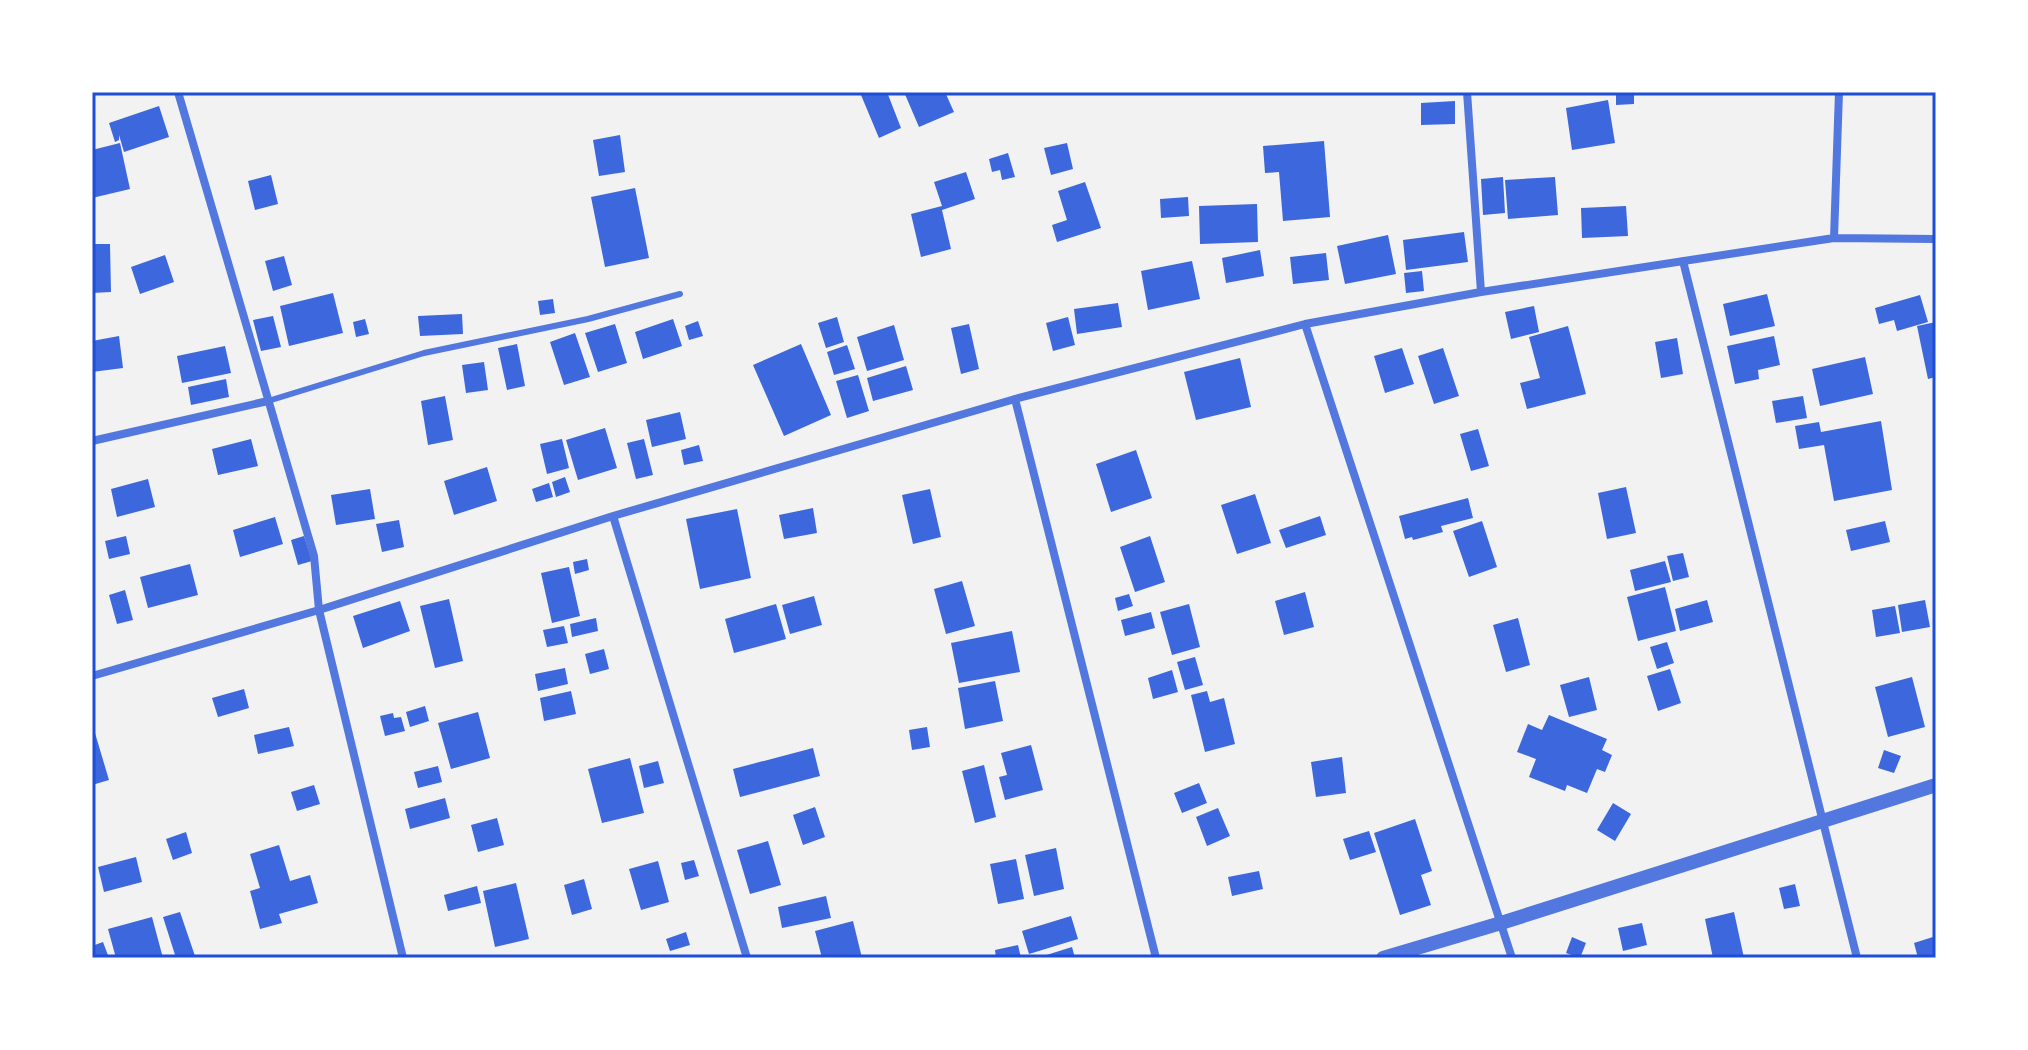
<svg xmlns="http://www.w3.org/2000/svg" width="2028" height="1050" font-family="'Exo 2',sans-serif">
<rect width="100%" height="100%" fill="#f2f2f2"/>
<path fill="#3d67dc" d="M868 92H887L901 128 879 138 861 95Z
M904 92H945L954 112 919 127Z
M1616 92H1634V104L1616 105Z
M1608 100 1615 143 1572 150 1566 108Z
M1455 101V124L1421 125V103Z
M159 106 169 137 124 152 119 135V140L115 142 109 123Z
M620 135 625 172 599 176 593 140Z
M1324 141 1330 217 1283 221 1279 172 1265 173 1263 146Z
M120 143 130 189 92 198V150Z
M1067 143 1073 169 1051 175 1044 148Z
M1008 153 1015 177 1002 180 1000 170 992 172 989 159Z
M966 172 975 199 942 210 951 249 921 257 911 214 942 206 934 182Z
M271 175 278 204 255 210 248 181Z
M1503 177 1505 213 1483 215 1481 179Z
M1555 177 1558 215 1508 219 1505 180Z
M1085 182 1101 228 1057 242 1052 225 1067 220 1058 191Z
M635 188 649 258 605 267 591 197Z
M1188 197 1189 216 1161 218 1160 199Z
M1257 204 1258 242 1200 244 1199 206Z
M1626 206 1628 236 1582 238 1581 208Z
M1464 232 1468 262 1406 270 1403 240Z
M1388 235 1396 274 1345 284 1337 246Z
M92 244H110L111 292 92 293Z
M1260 250 1264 276 1226 283 1222 258Z
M1326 253 1329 280 1293 284 1290 257Z
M165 255 174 282 140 294 131 267Z
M284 256 292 285 273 291 265 261Z
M1192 261 1200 299 1148 310 1141 271Z
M1422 271 1424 291 1406 293 1404 273Z
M333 293 343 333 289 346 280 306Z
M1767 294 1775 326 1730 336 1723 304Z
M1920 295 1928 322 1897 331 1894 320 1879 324 1875 308Z
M553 299 555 313 540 315 538 301Z
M1118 303 1122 327 1077 334 1074 309Z
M1534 306 1539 332 1511 339 1505 312Z
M462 314 463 334 420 336 418 316Z
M273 316 281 347 261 351 253 320Z
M837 317 844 342 826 348 818 323Z
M1068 317 1075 345 1053 351 1046 323Z
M365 319 369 334 356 337 353 322Z
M673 319 682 346 643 359 635 332Z
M698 321 703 336 689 340 685 326Z
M1936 322V377L1928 379 1917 326Z
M615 324 627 363 598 372 585 333Z
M969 324 979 369 961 374 951 328Z
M894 325 904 360 867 371 857 337Z
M1568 326 1586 394 1527 409 1520 383 1540 378 1529 337Z
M575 333 590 377 564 385 550 342Z
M119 336 123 368 92 372V341Z
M1774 336 1780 365 1758 370 1759 379 1735 384 1727 346Z
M1677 338 1683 374 1661 378 1655 342Z
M517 344 525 386 507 390 498 348Z
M801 344 831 415 784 436 753 365Z
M847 345 855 369 834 375 827 352Z
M225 346 231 373 182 383 177 356Z
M1402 348 1414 384 1385 393 1374 356Z
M1443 348 1459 396 1434 404 1418 356Z
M1865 357 1873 394 1820 406 1812 369Z
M1240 358 1251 407 1196 420 1184 372Z
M484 362 488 390 466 393 462 365Z
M906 366 913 390 873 401 867 378Z
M858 375 869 411 847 418 836 381Z
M226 379 229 397 191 405 188 387Z
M445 396 453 440 428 445 421 401Z
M1803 396 1807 418 1776 423 1772 401Z
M680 412 686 439 652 447 646 420Z
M1881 421 1892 490 1834 501 1824 445 1799 449 1795 426 1819 422 1821 432Z
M605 428 617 468 578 480 566 440Z
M1478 429 1489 466 1471 471 1460 434Z
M251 439 258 466 218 475 212 449Z
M562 439 569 468 547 474 540 444Z
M644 439 653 475 636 479 627 443Z
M699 445 703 461 684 465 681 450Z
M1136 450 1152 498 1111 512 1096 464Z
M487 467 497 501 454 515 444 481Z
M565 477 570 492 556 497 552 482Z
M148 479 155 507 117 517 111 489Z
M549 483 553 497 536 502 532 489Z
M1626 487 1636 533 1607 539 1598 493Z
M370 489 375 519 336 525 331 495Z
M930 489 941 537 913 544 902 495Z
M1255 494 1271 543 1237 554 1221 505Z
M1468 498 1473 518 1441 526 1443 532 1413 540 1412 537 1405 539 1399 516Z
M813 508 817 533 784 539 779 515Z
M737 509 751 578 700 589 686 519Z
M1320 516 1326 535 1286 548 1279 530Z
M275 517 283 544 240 557 233 530Z
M399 520 404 547 382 552 376 524Z
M1482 521 1497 567 1469 577 1453 531Z
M1885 521 1890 542 1851 551 1846 530Z
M126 536 130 554 109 559 105 541Z
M304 536 312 561 298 565 291 540Z
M1150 536 1165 582 1135 592 1120 547Z
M1683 553 1689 577 1673 581 1667 556Z
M587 559 589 570 575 574 573 562Z
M1665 561 1671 582 1635 591 1630 570Z
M190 564 198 595 148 608 140 577Z
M569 567 580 616 552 623 541 573Z
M962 581 975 626 946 634 934 589Z
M1665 587 1676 631 1638 641 1627 597Z
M125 590 133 620 117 624 109 595Z
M1305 592 1314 627 1284 635 1275 601Z
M1129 594 1133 606 1118 611 1115 598Z
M814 596 822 625 790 634 782 605Z
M449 599 463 661 435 668 420 606Z
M1707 600 1713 622 1680 631 1675 609Z
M1925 600 1930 627 1902 632 1898 605Z
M400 601 410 631 363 648 353 616Z
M776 604 786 639 734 653 725 619Z
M1189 604 1200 647 1172 655 1160 612Z
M1895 606 1900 633 1876 637 1872 610Z
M1151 612 1155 628 1125 636 1121 620Z
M596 618 598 631 572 637 570 624Z
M1518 618 1530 665 1506 672 1493 625Z
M564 626 568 643 547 647 543 630Z
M1012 631 1020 672 959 683 951 643Z
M1667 642 1674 663 1657 669 1650 647Z
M604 649 609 669 590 674 585 654Z
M1195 657 1203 685 1185 690 1177 662Z
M565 668 568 684 538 691 535 674Z
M1670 669 1681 703 1658 711 1647 676Z
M1172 670 1178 692 1153 699 1148 678Z
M1589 677 1597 710 1569 717 1560 685Z
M1912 677 1925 727 1888 737 1875 687Z
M995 681 1003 721 965 729 958 688Z
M244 689 249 708 218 717 212 698Z
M571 691 576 714 544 721 540 698Z
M1207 691 1210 702 1224 698 1235 744 1205 752 1191 695Z
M425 706 429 721 410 727 406 712Z
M478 712 490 758 451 769 438 723Z
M393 713 394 718 401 717 405 731 385 736 380 716Z
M1549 715 1607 739 1602 750 1612 755 1605 772 1597 769 1587 793 1567 785 1565 791 1529 777 1536 759 1517 752 1528 724 1542 730Z
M92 723 109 780 92 785Z
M289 727 294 746 258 754 254 735Z
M927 727 930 747 912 750 909 730Z
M1031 745 1043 790 1005 800 999 777 1007 775 1001 753Z
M813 748 820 776 740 797 733 769Z
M1884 750 1901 756 1894 773 1878 768Z
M1342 757 1346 793 1316 797 1311 762Z
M630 758 644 813 602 823 588 769Z
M658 761 664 783 644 788 639 766Z
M984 765 996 817 975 823 962 771Z
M438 766 442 782 418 788 414 772Z
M1199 783 1207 803 1182 813 1174 793Z
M314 785 320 804 297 811 291 792Z
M445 798 450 818 410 829 405 809Z
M1613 803 1631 814 1615 841 1597 830Z
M815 807 825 837 803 845 793 815Z
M1218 808 1230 836 1207 846 1196 817Z
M497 818 504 845 478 852 471 825Z
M1415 819 1432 871 1421 875 1431 905 1400 915 1374 833Z
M1369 831 1376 852 1350 860 1343 839Z
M186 832 192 853 173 860 166 839Z
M768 841 781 885 750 894 737 850Z
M279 845 290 881 310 875 318 903 279 914 282 923 260 929 250 891 260 888 250 854Z
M1056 848 1064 889 1034 896 1025 855Z
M136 857 142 882 104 892 98 867Z
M1016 859 1024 899 998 904 990 864Z
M694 860 699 876 685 880 681 863Z
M658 861 669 902 641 910 629 869Z
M1259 871 1263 889 1232 896 1228 877Z
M584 879 592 909 572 915 564 885Z
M516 883 529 939 495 947 483 891Z
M1795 884 1800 906 1784 909 1779 888Z
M477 886 481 903 448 911 444 895Z
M826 896 831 918 782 928 778 907Z
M180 912 195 956 188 958H176L163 917Z
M1734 912 1744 958H1713L1705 919Z
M1071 916 1078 939 1029 954 1022 931Z
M152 917 163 958H116L108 929Z
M853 921 862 958H822L815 931Z
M1642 923 1647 945 1623 951 1618 928Z
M686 932 690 945 670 951 666 939Z
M1936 936V958H1918L1914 943Z
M1572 937 1586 943 1580 958 1566 953Z
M103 942 109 958H93L92 946Z
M1018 945 1021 958H996L995 950Z
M1072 947 1075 958H1040V957Z"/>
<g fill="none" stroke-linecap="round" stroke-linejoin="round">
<path stroke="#5277de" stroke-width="6" d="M268 401 424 353 588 319 680 294"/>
<path stroke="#5277de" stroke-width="8" d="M178 92 314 556 319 610 403 958
M1467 92 1481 292
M1834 238 1839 92
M1683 261 1857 958
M1305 324 1512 958
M1015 399 1156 958
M92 441 268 401
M613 516 747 958
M92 676 319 610 613 516 1015 399 1305 324 1481 292 1834 238 1936 239"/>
<path stroke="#5277de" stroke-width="14" d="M1383 958 1501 923 1936 785"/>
</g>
<rect width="2028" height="1050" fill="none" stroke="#ffffff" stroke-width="188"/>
<rect x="94" y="94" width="1840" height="862" fill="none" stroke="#1d4ed8" stroke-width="3"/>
</svg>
